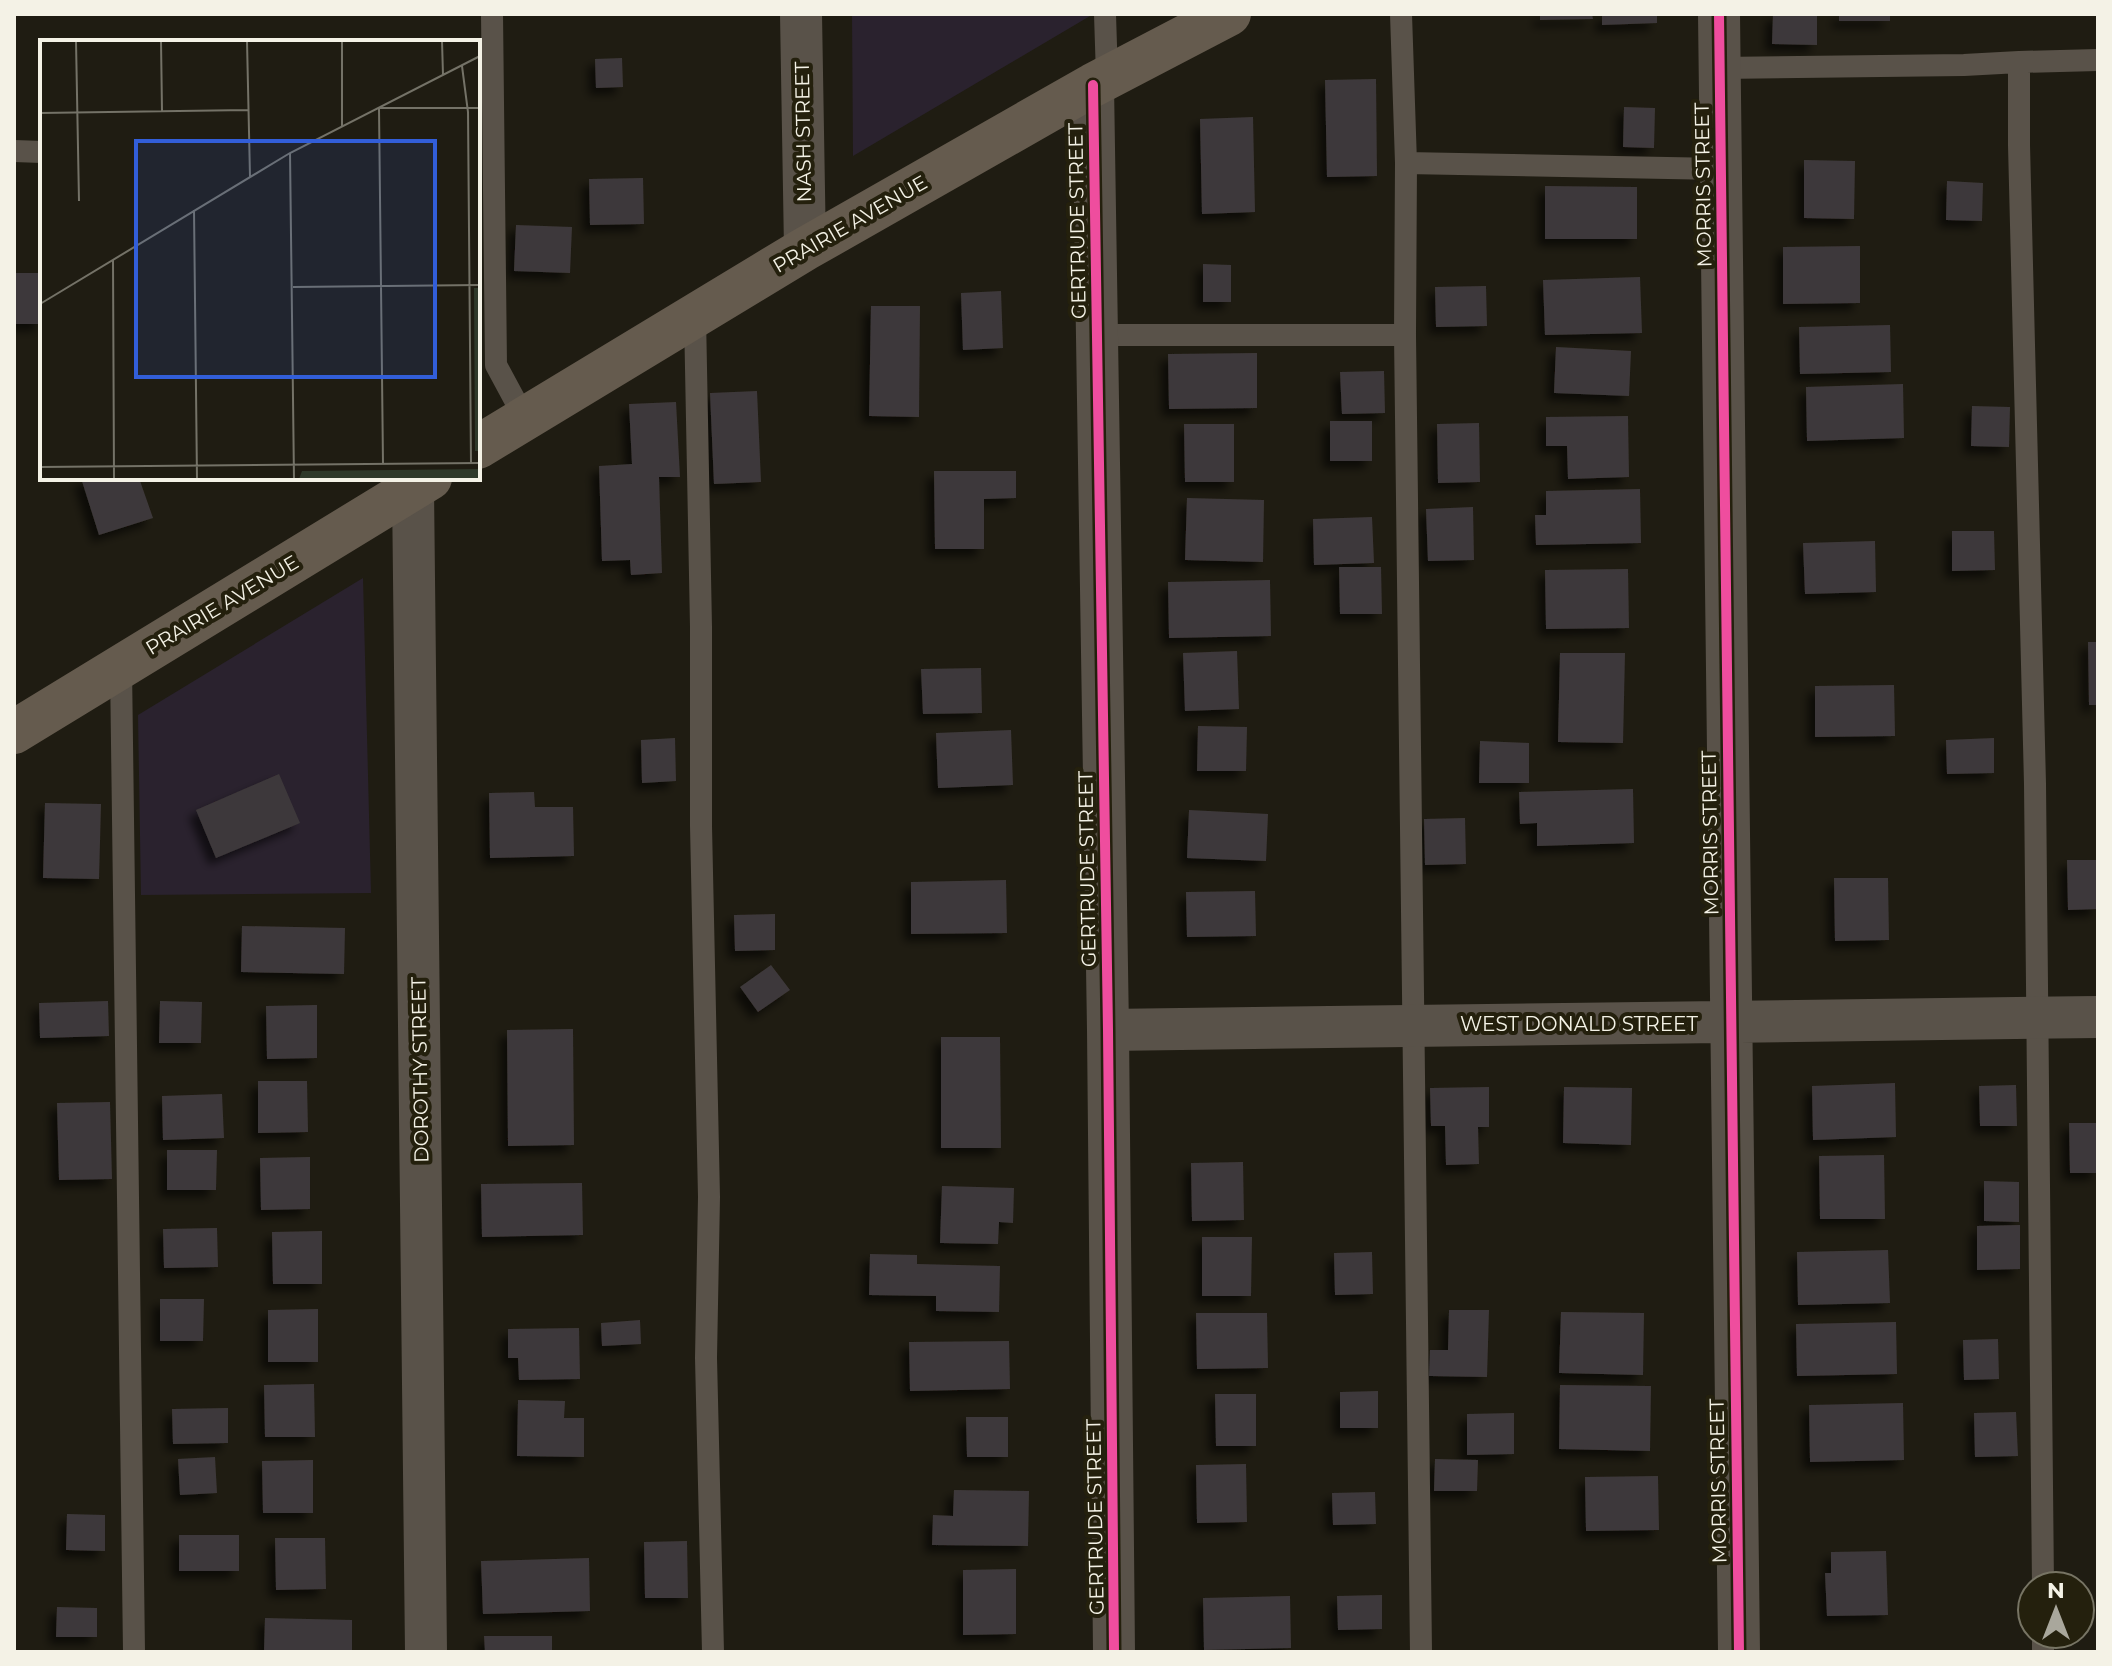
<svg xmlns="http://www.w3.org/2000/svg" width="2112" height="1666" font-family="Montserrat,sans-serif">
<defs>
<filter id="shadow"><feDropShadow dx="-7" dy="7" stdDeviation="4" flood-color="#0009"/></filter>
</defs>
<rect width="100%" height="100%" fill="#1f1c12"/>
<path fill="#2a222e" d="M852 14H1090V16L853 156Z
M363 578 371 893 141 895 138 715Z"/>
<path fill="#3e393a" filter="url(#shadow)" d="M1540 14H1592L1593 19 1540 20Z
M1602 14H1657V23L1602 25Z
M1773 14H1817V45L1772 44Z
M1839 14H1890V21H1839Z
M622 58 623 87 596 88 595 59Z
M1376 79 1377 176 1327 177 1325 80Z
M1624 107 1655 108 1654 148 1623 147Z
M1253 117 1255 212 1202 214 1200 119Z
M1804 160 1855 161 1854 219 1804 218Z
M643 178 644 224 590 225 589 179Z
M1947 181 1983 183 1982 221 1946 220Z
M1545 186 1637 187V239H1545Z
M516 225 572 227 570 273 514 271Z
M1860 246V303L1783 304V247Z
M1203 264 1231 265V302H1203Z
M14 273H42V324H14Z
M1640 277 1642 333 1545 335 1543 280Z
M1486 286 1487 326 1436 327 1435 287Z
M1001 291 1003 348 963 350 961 293Z
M871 306H920L919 417 869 416Z
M1890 325 1891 372 1800 374 1799 327Z
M1556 347 1631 351 1629 396 1554 393Z
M1257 353V408L1169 409 1168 354Z
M1384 371 1385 413 1342 414 1340 372Z
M1903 384 1904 438 1807 441 1806 387Z
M757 391 761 482 714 484 710 393Z
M676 402 680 477H659L662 573 631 575 630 560 602 561 599 466 632 464 629 404Z
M1972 406 2010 407 2009 447 1971 446Z
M1628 416 1629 477 1568 479 1567 446H1546V417Z
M1330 421H1372V461H1330Z
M1479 423 1480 482 1438 483 1437 424Z
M1184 424H1234V482H1185Z
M934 471H1016V498L984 499V549H935Z
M81 478H139L153 518 99 535Z
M1640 489 1641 543 1536 545 1535 515H1546V491Z
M1187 498 1264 500 1263 562 1185 560Z
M1473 507 1474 560 1428 561 1426 509Z
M1372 517 1374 563 1314 565 1313 519Z
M1952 531H1994L1995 570 1952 571Z
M1875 541 1876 592 1805 594 1803 543Z
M1339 567H1381L1382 614H1340Z
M1628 569 1629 628 1546 629 1545 570Z
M1270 580 1271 636 1169 638 1168 582Z
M2088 642H2098V705H2089Z
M1237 651 1239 709 1185 711 1183 653Z
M1560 653H1625L1623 743 1558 742Z
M981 668 982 713 923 714 921 669Z
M1894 685 1895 736 1815 737V686Z
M1198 726 1247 727 1246 771H1197Z
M1011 730 1013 785 938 788 936 733Z
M675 738 676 781 642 783 641 740Z
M1994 738V773L1947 774 1946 740Z
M1480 741 1529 743V783H1479Z
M279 774 300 823 216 858 196 810Z
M1633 789 1634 843 1537 846V823L1520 824 1519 792Z
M534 792 535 807H573L574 856 490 858 489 793Z
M45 803 101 804 99 879 43 878Z
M1189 810 1268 814 1266 861 1187 858Z
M1465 818 1466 864 1425 865 1424 819Z
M2067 860H2098V909L2068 910Z
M1834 878H1888L1889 940 1835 941Z
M1006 880 1007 933 911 934V882Z
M1255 891 1256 936 1187 937 1186 892Z
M775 914V950L735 951 734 915Z
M242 926 345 928 344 974 241 972Z
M771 965 790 990 758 1012 740 987Z
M108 1001 109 1036 40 1038 39 1003Z
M160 1001 202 1002 201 1043H159Z
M317 1005V1058L267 1059 266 1006Z
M573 1029 574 1145 508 1146 507 1030Z
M941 1037H1000L1001 1148H941Z
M258 1081H307L308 1132 258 1133Z
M1895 1083 1896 1137 1813 1140 1812 1086Z
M2016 1085 2017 1126H1980L1979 1086Z
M1489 1087V1127H1478L1479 1164 1446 1165 1445 1126H1431L1430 1088Z
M1564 1087 1632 1088 1631 1145 1563 1143Z
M222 1094 224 1138 163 1140 162 1096Z
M110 1102 112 1179 59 1180 57 1103Z
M2069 1123H2098V1173H2070Z
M167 1150H217L216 1190H167Z
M1884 1155 1885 1219H1820L1819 1156Z
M310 1157V1209L261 1210 260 1158Z
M1243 1162 1244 1220 1192 1221 1191 1163Z
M1984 1181 2019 1182V1222L1984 1221Z
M582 1183 583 1235 482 1237 481 1184Z
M942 1186 1014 1188 1013 1223 999 1222 998 1244 940 1243Z
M2020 1225V1269L1977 1270V1226Z
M217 1228 218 1267 164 1268 163 1229Z
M322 1231V1284H273L272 1232Z
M1202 1237H1252L1251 1296H1202Z
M1888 1250 1890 1303 1798 1305 1797 1252Z
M1372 1252 1373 1294 1335 1295 1334 1253Z
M870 1254 917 1255V1264L1000 1266 999 1312 936 1311V1296L869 1295Z
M160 1299H204L203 1341H160Z
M318 1309V1362H268V1310Z
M1449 1310H1489L1487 1377 1429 1376 1430 1350H1448Z
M1561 1312 1644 1313 1643 1375 1559 1373Z
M1196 1313H1267L1268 1368 1197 1369Z
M640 1320 641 1344 602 1346 601 1323Z
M1896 1322 1897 1374 1797 1376 1796 1324Z
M579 1328 580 1379 519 1380 518 1358H508V1329Z
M1998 1339 1999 1379 1964 1380 1963 1340Z
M1009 1341 1010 1389 910 1391 909 1342Z
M314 1384 315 1437H265L264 1385Z
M1560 1385 1651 1386 1650 1451 1559 1449Z
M1378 1391V1428H1340V1392Z
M1215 1394H1256V1446H1216Z
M518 1400 565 1401 564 1418H584V1457L517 1456Z
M1903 1403 1904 1460 1810 1462 1809 1405Z
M228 1408V1443L173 1444 172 1409Z
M2016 1412 2018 1456 1975 1457 1974 1413Z
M1514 1413V1454L1467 1455V1414Z
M966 1417H1008V1457H967Z
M215 1457 217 1493 180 1495 178 1459Z
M1435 1459 1478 1460 1477 1491H1434Z
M313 1460V1513H263L262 1461Z
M1246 1464 1247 1522 1197 1523 1196 1465Z
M1658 1476 1659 1530 1586 1531 1585 1477Z
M954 1490 1029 1491 1028 1546 932 1545 933 1515 953 1516Z
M1375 1492 1376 1524 1333 1525 1332 1493Z
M67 1514 105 1515V1551L66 1550Z
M179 1535H239V1571H179Z
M275 1538H325L326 1589 276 1590Z
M687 1541 688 1598H645L644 1542Z
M1886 1551 1888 1615 1827 1616 1825 1573H1831V1552Z
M589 1558 590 1611 483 1614 481 1561Z
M1016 1569V1634L963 1635V1570Z
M1382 1595V1629L1338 1630 1337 1596Z
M1290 1596 1291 1648 1204 1650 1203 1598Z
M57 1607 97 1608V1637H56Z
M265 1618 352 1620V1652H264Z
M484 1636H552V1652H485Z"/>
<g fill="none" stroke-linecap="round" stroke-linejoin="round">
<path stroke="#595249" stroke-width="22" d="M492 14 496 365 524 417
M1105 14 1107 77
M1401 14 1406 163 1405 335 1421 1652
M2019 62 2098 60
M1719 68 1964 65 2019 62V145L2035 784 2043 1586
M14 151 42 152
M1406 163 1720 169
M695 316 701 627V826L709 1197 706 1358 713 1652
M1097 335H1405
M121 667 134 1652
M2043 1634V1652"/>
<path stroke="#595249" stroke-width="42" d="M801 14 805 249
M1719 14 1739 1652
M1093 85 1108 1030 1114 1652
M413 489 426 1652
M1108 1030 2098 1017"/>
<path stroke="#655b4e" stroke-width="44" d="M478 447 805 249 1093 85 1229 14
M14 732 430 478"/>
<defs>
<path id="cycleway" d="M1719 14 1739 1652
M1093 85 1108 1030 1114 1652"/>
</defs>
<use href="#cycleway" stroke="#24200d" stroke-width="15"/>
<use href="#cycleway" stroke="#ef4d9e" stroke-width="10"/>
</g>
<g text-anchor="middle" stroke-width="8" stroke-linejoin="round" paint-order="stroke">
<g font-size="20" fill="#f4f2e6" stroke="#24200d">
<text transform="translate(803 132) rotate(-91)" y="7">NASH STREET</text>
<text transform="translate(1703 185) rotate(-91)" y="7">MORRIS STREET</text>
<text transform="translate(1077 221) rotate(-91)" y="7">GERTRUDE STREET</text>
<text transform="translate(850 224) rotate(-30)" y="7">PRAIRIE AVENUE</text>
<text transform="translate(222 605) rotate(-31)" y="7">PRAIRIE AVENUE</text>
<text transform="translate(1710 833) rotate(-91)" y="7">MORRIS STREET</text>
<text transform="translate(1087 869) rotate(-91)" y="7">GERTRUDE STREET</text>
<text x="1579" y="1031">WEST DONALD STREET</text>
<text transform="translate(420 1070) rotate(-91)" y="7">DOROTHY STREET</text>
<text transform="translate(1718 1481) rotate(-91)" y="7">MORRIS STREET</text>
<text transform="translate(1095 1517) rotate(-91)" y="7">GERTRUDE STREET</text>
</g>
</g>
<g transform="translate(40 40)">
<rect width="440" height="440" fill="#1f1c12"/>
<path d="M434 248H440V411H435ZM440 429V439H259L262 431Z" fill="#2f392a"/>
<path fill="none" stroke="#747267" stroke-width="2" d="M36 1 39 161M121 1 122 71M207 1 210 137M302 1V87M402 1 403 35M422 26 428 72 431 423M0 73 208 70M250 113 254 439M154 170 157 439M73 220 74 439M253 247 440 245M0 264 250 113 440 16M343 424 339 68H440M0 427 440 423"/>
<path fill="#325ed9" fill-opacity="0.15" stroke="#325ed9" stroke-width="4" d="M96 101H395V337H96Z"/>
<rect width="440" height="440" fill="none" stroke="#f4f2e6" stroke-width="4"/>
</g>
<rect width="2112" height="1666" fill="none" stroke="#f4f2e6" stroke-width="32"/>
<g transform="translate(2056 1610)"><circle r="38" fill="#24200d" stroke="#777464" stroke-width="2"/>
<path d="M0-6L14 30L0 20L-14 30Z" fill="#a9a79c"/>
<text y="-12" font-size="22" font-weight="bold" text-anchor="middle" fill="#f4f2e6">N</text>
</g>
</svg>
